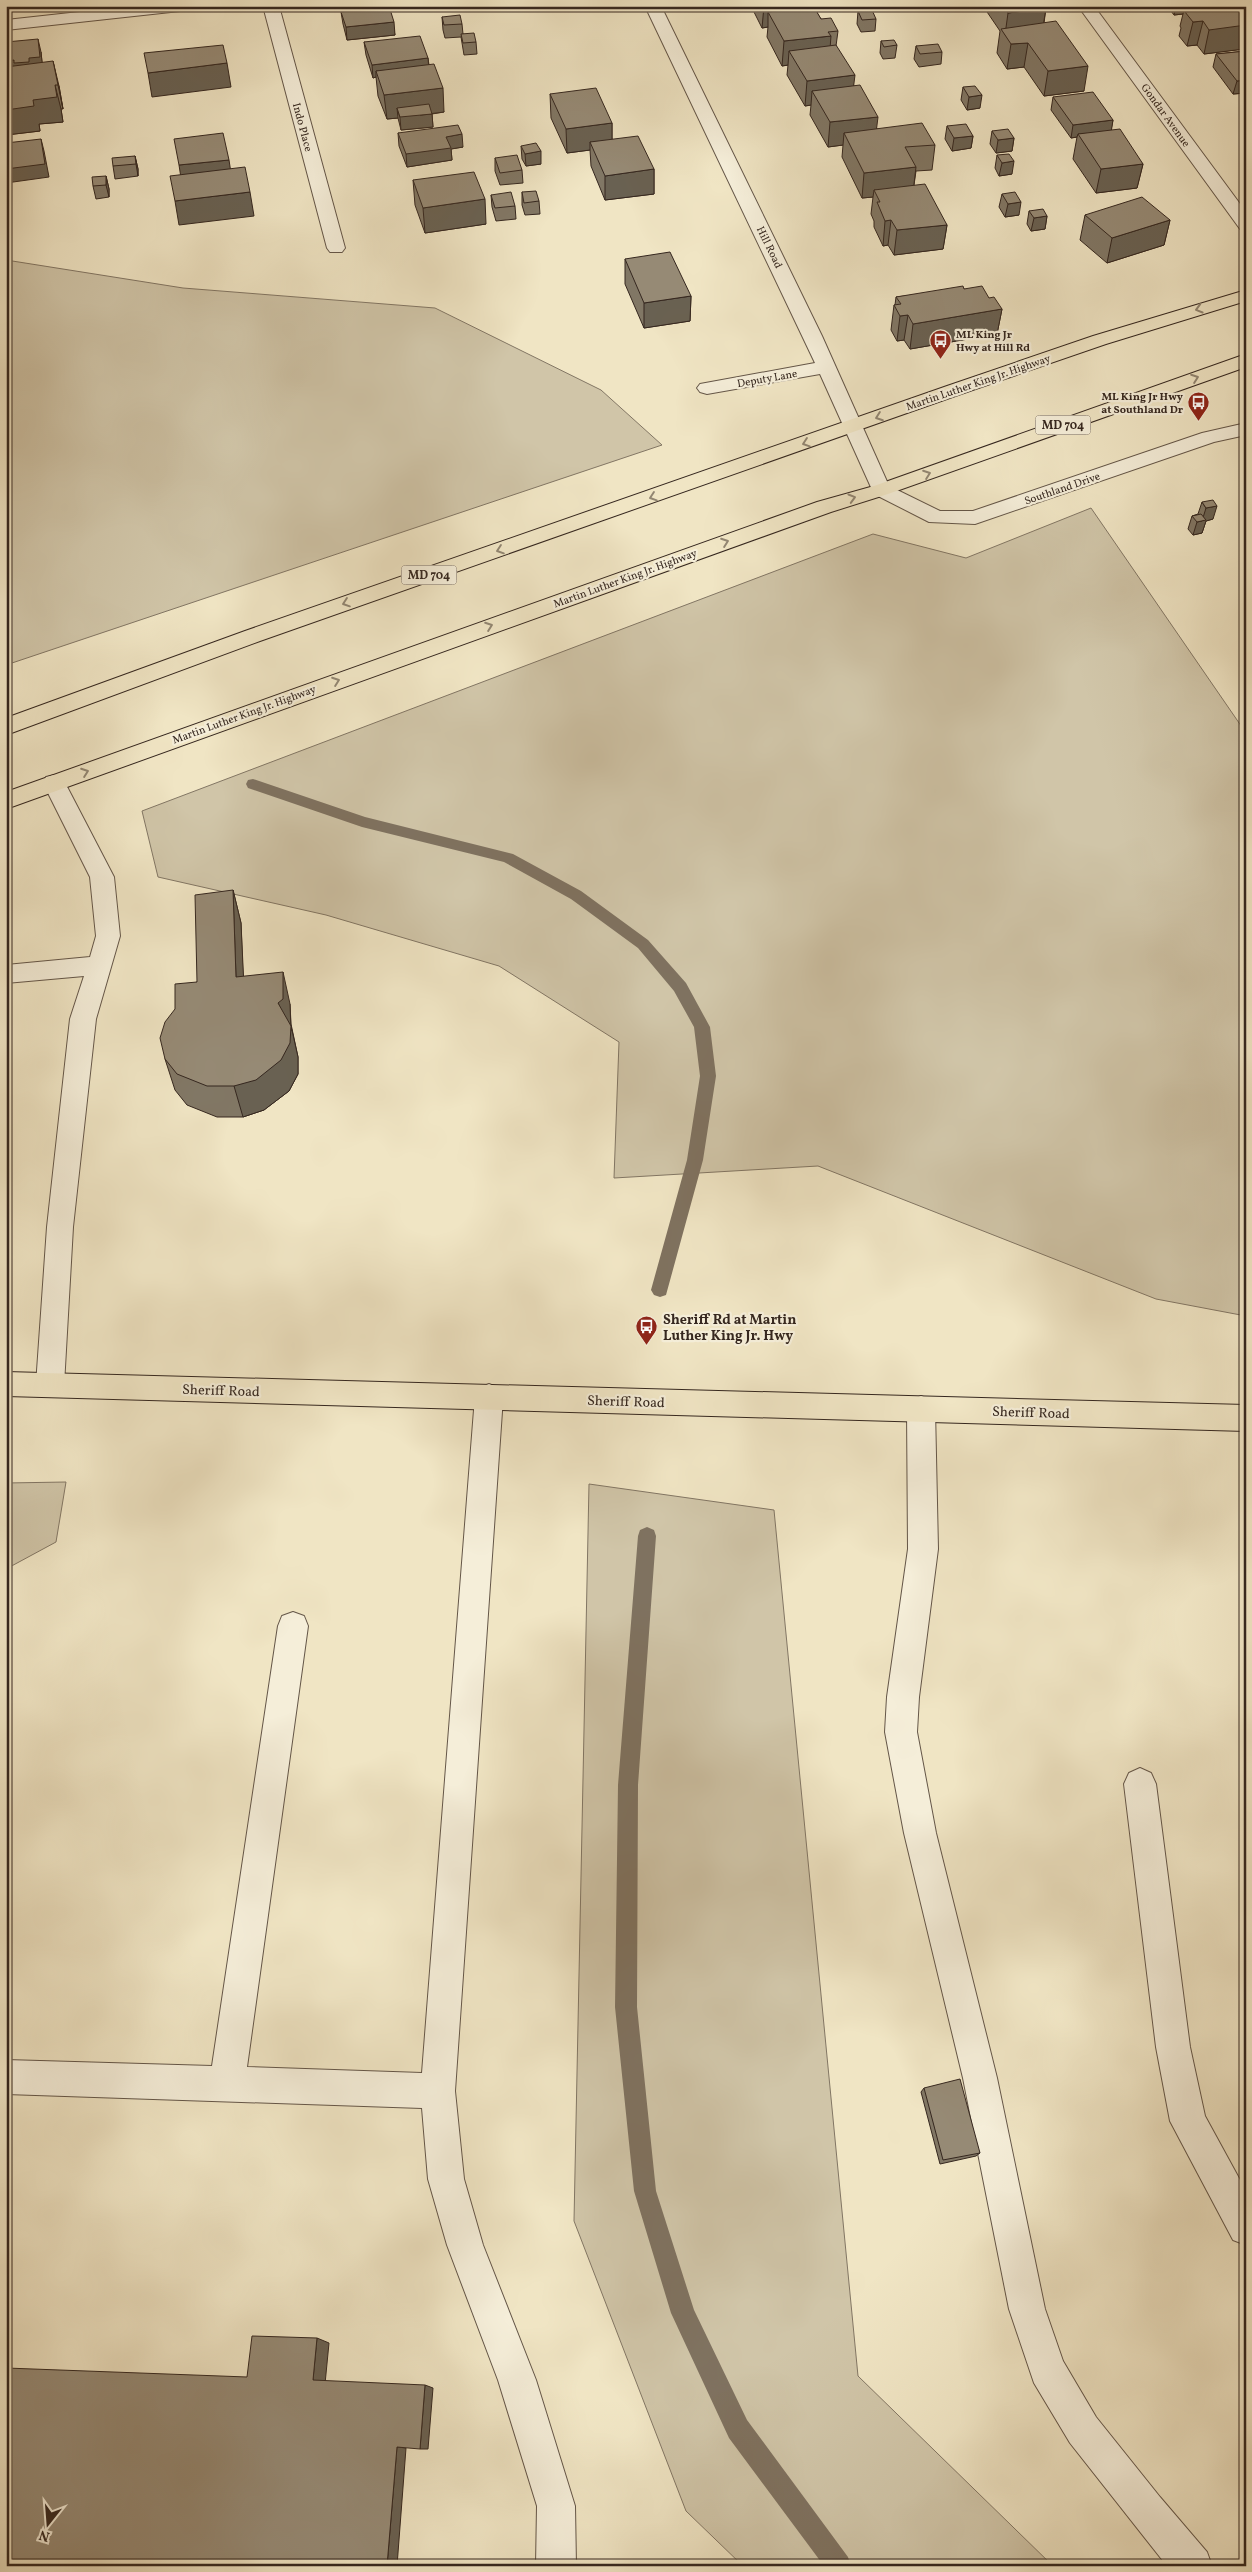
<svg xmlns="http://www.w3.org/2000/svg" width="1252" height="2572" font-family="Vollkorn,serif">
<rect width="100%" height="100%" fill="#f0e5c4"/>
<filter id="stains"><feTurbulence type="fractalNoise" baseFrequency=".004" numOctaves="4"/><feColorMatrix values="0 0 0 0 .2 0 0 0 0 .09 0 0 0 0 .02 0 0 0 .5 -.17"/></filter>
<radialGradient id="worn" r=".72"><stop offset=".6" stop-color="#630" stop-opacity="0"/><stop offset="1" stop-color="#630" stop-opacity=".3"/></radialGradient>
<path fill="#d0c5a8" stroke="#827664" d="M6 260 183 288 435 308 601 390 662 445 6 665Z
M1091 508 1246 733V1316L1156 1299 818 1166 614 1178 619 1042 499 966 326 915 158 877 142 811 873 534 966 558Z
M66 1482 56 1542 6 1569V1483Z
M589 1484 774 1510 858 2376 1053 2566H743L686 2511 574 2221Z"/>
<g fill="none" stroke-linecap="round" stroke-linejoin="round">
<path fill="#7f7260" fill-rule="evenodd" d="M253 779 365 817 513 854 581 891 648 940 686 983 710 1027 716 1076 703 1160 666 1295 660 1297 654 1295 651 1290 687 1160 700 1076 694 1027 674 991 638 948 571 899 504 862 362 827 248 788 246 784 248 780Z
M647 1527 654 1530 656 1536 638 1785 637 2007 656 2191 694 2310 747 2420 848 2557 851 2566H824L729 2438 671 2313 634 2191 615 2007 618 1785 638 1536 640 1530Z"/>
<defs>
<path id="minor" d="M134 6H188L180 11 6 30V20Z
M263 6H279L345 248 342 252H330L327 248Z
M645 6H661L822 336 889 486 940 511H973L1202 433 1246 423V435L1214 442 975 524 929 522 874 494 820 374 707 394 700 392 697 388 700 384 815 363Z
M1078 6H1094L1246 212V230L1240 229Z
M54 775 62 777 114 877 120 936 96 1019 73 1227 64 1385 60 1394 50 1397 40 1394 36 1385 47 1227 70 1019 84 976 6 983V965L90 957 96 936 90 877 43 783 46 777Z
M489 1384 499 1388 503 1397 455 2091 464 2179 483 2245 536 2380 575 2506 576 2566H536L537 2506 498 2380 447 2245 428 2179 422 2108 6 2094V2060L212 2066 278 1626 282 1616 293 1612 304 1616 308 1626 247 2067 422 2073 475 1397 479 1388Z
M921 1396 931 1400 935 1409 938 1549 919 1697 917 1732 936 1833 997 2078 1045 2309 1063 2361 1096 2417 1160 2497 1207 2552 1212 2566H1167L1070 2443 1034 2383 1009 2309 963 2078 904 1833 885 1732 887 1697 908 1549 907 1409 911 1400Z
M1140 1768 1151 1773 1156 1784 1190 2047 1205 2116 1246 2191V2245L1233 2240 1170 2121 1156 2047 1124 1784 1129 1773Z"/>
<path id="major" d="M1246 290V301L1106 344 961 394 260 641 6 735V718L245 631 947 386 1093 336Z
M1246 354V367L888 494 831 512 6 809V792L817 502 874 486Z
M6 1372 1246 1405V1431L6 1396Z"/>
</defs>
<use href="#minor" stroke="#645648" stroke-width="2"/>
<use href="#major" stroke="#35271f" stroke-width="2"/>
<use href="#minor" fill="#f5eed9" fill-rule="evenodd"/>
<use href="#major" fill="#f0e5c4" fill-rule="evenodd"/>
</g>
<path fill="#817765" stroke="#35271f" d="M354 6H389L395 35 347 40 343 24 341 12 355 10Z
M751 6H818L817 13 821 19 838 31 836 46 854 86 877 129 935 145 932 170 916 171 914 185 947 225 943 249 894 255 888 245 883 246 874 227V221L871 214 873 197 862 198 842 157 843 145 828 147 810 115 811 105 805 106 787 75 788 65 782 66 767 37 768 27 762 28Z
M983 6H1045L1046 8 1044 23 1084 91 1044 96 1024 67 1007 69 997 53 1000 31Z
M1158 6H1246V41L1244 49 1204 54 1197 45 1187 46 1179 36 1181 28 1180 26 1183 14 1174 15 1168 7 1160 9Z
M858 11 876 19 875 31 861 32 857 24Z
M442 17 462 24 463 34 476 42 477 54 464 55 461 37 445 38 443 30Z
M881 41 897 45 895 58 883 59 880 53Z
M364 42 428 58 429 65 444 112 432 114 433 127 401 130 398 118 387 119 378 96 376 77 373 78 366 55Z
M916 46 942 52 941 64 919 67 914 59Z
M1246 51V93L1233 94 1213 67 1216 54Z
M41 52 42 63 59 86 63 109H61L63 122 39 124 40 131 6 135Z
M963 87 980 108 967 110 961 100Z
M550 94 612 123V139L654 169V194L605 200 591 166 590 150 567 153 551 118Z
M1053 97 1113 120 1111 130 1143 164 1137 188 1096 193 1073 159 1077 137 1071 138 1051 110Z
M947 126 973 136 971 148 952 151 945 139Z
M992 131 1014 138 1012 151 996 153 990 144Z
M398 133 463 147 451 149 452 160 407 167 399 146Z
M521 146 541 164 526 166 522 159Z
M997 155 1012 174 999 176 995 168Z
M135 156 138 169V176L115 179 113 166Z
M495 158 522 170 523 183 500 185 495 171Z
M106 176 109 189V197L96 199 93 186Z
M413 180 486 224 425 233 415 205Z
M522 192 539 201 540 214 525 215 522 205Z
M1002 194 1019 215 1005 217 999 207Z
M491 195 515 206 516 219 496 221 492 207Z
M1029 211 1047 216 1045 229 1031 231 1027 224Z
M1085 215 1170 220 1164 245 1107 263 1080 240Z
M625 259 691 296 690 321 644 328 625 284Z
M964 289 989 298 1002 309 997 334 910 349 904 340 897 341 891 330 894 305H895L896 297Z
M1202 502 1213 519 1206 521 1202 533 1193 535 1188 529 1192 516 1198 514Z
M233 890 241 923 243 976 290 1004 291 1024 298 1057V1074L289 1091 264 1110 243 1117H217L187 1105 175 1090 165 1059 197 982Z
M924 2088 980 2153 976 2156 940 2164 921 2092Z"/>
<path fill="#696152" stroke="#35271f" d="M764 6H818L817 17 768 12V27L762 28Z
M849 6H865L849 9Z
M1160 6H1168V7L1160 9Z
M1176 6H1185L1183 14 1174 15Z
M1046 8 1042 33 1005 35 1008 13Z
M1242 15H1246V41L1244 49 1204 54 1209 30Z
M1203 21 1197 45 1187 46 1193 22Z
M394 22 395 35 347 40 346 27Z
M831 36 829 61 789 51 788 65 782 66 784 41Z
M38 39 41 52 43 70 6 74V61L29 58Z
M1028 43 1024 67 1007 69 1011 44Z
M428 58 429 71H376V77L373 78 372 65Z
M53 61 59 86 63 109Z
M227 63 231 87 152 97 148 73Z
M1088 66 1084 91 1044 96 1048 71Z
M855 75 852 99 812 91 811 105 805 106 807 81Z
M1246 80V93L1233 94 1237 81Z
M55 85 61 109 63 122 39 124 40 131 6 135V110L33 100Z
M443 88 444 112 420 115 432 114 433 127 401 130 400 118 397 108 398 118 387 119 384 95Z
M982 95 980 108 967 110 969 97Z
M878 117 875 141 844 133 843 145 828 147 830 122Z
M1113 120 1111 133 1078 134 1077 137 1071 138 1073 125Z
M612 123V147L590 142V150L567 153 566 129Z
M462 134 463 147 451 149 452 160 407 167 406 154 446 137Z
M973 136 971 148 952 151 954 138Z
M1014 138 1012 151 996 153 998 140Z
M41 139 44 151 49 177 6 183V169Z
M541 151V164L526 166 525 154Z
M135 156 138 169V176L136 164Z
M229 160 231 173 181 178 179 165Z
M1014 161 1012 174 999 176 1002 163Z
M1143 164 1137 188 1096 193 1101 169Z
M916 167 913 192 874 190 873 197 862 198 864 173Z
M654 169V194L605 200V176Z
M106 176 109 189V197L106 185Z
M250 192 254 216 179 225 175 201Z
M485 199 486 224 425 233 423 208Z
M1021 202 1019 215 1005 217 1008 204Z
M1047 216 1045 229 1031 231 1034 218Z
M891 220 888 245 883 246 885 221Z
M1170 220 1164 245 1107 263 1112 238Z
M947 225 943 249 894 255 897 230Z
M691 296 690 321 644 328V303Z
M1002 309 997 334 910 349 913 324Z
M908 315 904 340 897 341 900 316Z
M1217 506 1213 519 1206 521 1202 533 1193 535 1197 522 1202 521 1206 508Z
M233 890 241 923 245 1009 236 977Z
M283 972 290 1004 291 1031 278 1003Z
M291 1026 298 1057V1074L289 1091 264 1110 243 1117 234 1086Z
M317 2338 329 2343 325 2384 313 2380Z
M425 2385 433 2388 428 2449H420Z
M397 2447 406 2448 397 2566H387Z"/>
<path fill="#968a75" stroke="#35271f" d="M355 6H389L394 22 346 27 341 12 356 10Z
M1003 6H1045L1046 8 1008 13Z
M1189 6H1246V15H1242L1246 20V25L1209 30 1203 21 1193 22 1185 12 1193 11Z
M814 7 821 19 831 18 838 31 828 32 831 36 784 41 768 12Z
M872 10 876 19 862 20 858 11Z
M460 15 462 24 444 25 442 17Z
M1056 21 1088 66 1048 71 1028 43 1011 44 1001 29Z
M474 33 476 42 463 43 461 34Z
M420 36 428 58 372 65 364 42Z
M38 39 40 57 29 58V62L14 63V60L6 61V42Z
M894 40 897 45 884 47 881 41Z
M938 44 942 52 920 54 916 46Z
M223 45 227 63 148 73 144 53Z
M836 45 855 75 807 81 789 51Z
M1246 51V80L1237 81 1216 54Z
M53 61 58 85H55L57 97 33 100 34 106 6 110V67Z
M434 64 443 88 384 95 376 71Z
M860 85 878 117 830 122 812 91Z
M975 86 982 95 969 97 963 87Z
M596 88 612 123 566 129 550 94Z
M1093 92 1113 120 1073 125 1053 97Z
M429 104 432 114 400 117 397 108Z
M922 123 935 145 905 147 916 167 864 173 844 133Z
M966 124 973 136 954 138 947 126Z
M458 125 462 134 446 137 451 148 406 154 398 133Z
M1008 129 1014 138 998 140 992 131Z
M1120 129 1143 164 1101 169 1078 134Z
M223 133 229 160 179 165 174 139Z
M638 136 654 169 605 176 590 142Z
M41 139 45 164 6 169V143Z
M536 143 541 151 525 154 521 146Z
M1009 154 1014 161 1002 163 997 155Z
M517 155 522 170 500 173 495 158Z
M135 156 136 164 113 166 112 158Z
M245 167 250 192 175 201 170 176Z
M474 172 485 199 423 208 413 180Z
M106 176V185L93 186 92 177Z
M925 184 947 225 897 230 891 220 885 221 877 202H880L874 190Z
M536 191 539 201 524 203 522 192Z
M511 192 515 206 495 208 491 195Z
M1015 192 1021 202 1008 204 1002 194Z
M1142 197 1170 220 1112 238 1085 215Z
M1043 209 1047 216 1034 218 1029 211Z
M670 252 691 296 644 303 625 259Z
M963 286 964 289 982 286 989 298 994 297 1002 309 913 324 908 315 900 316 894 305 901 304 896 297Z
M1213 500 1217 506 1206 508 1202 502Z
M1201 514 1206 520 1197 522 1192 516Z
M233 890 236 977 283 972V999L278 1003 291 1026 290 1043 281 1060 256 1080 234 1086H207L177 1074 165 1059 160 1038 165 1022 175 1009V984L197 982 195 895Z
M960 2079 980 2153 943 2160 924 2088Z
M252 2336 317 2338 313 2380 425 2385 420 2449 397 2447 387 2566H6V2368L247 2377Z"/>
<defs><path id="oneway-chevron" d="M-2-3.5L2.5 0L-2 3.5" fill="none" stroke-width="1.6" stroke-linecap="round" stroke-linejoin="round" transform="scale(1.25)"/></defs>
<g stroke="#928672">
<use href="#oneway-chevron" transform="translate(1199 309) rotate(164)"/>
<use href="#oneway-chevron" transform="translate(1195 378) rotate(-20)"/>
<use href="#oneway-chevron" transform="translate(879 417) rotate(160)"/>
<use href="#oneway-chevron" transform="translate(806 443) rotate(161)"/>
<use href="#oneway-chevron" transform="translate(927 474) rotate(-20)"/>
<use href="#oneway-chevron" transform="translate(653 497) rotate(161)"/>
<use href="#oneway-chevron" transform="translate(852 498) rotate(-16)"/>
<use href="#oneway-chevron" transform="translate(725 542) rotate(-20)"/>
<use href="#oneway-chevron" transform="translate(500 550) rotate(161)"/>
<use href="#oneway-chevron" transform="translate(346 603) rotate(161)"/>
<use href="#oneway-chevron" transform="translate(489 626) rotate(-20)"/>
<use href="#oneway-chevron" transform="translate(336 681) rotate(-20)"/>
<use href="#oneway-chevron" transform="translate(85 772) rotate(-20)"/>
</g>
<defs>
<symbol id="bus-pin" viewBox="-11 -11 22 30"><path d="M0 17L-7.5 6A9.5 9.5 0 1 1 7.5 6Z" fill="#8f2418" stroke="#f5eed9"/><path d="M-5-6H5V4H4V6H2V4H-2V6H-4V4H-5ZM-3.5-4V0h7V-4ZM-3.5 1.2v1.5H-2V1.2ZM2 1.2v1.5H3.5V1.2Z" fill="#fff"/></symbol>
</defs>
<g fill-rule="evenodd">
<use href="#bus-pin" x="928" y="328" width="25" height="34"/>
<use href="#bus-pin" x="1186" y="390" width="25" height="34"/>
<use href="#bus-pin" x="634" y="1314" width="25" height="34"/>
</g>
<g text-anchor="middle" stroke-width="4.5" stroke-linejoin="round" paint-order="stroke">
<g font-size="11" fill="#35271f" stroke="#f5eed9">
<text transform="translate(1166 115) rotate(54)" y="4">Gondar Avenue</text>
<text transform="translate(303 127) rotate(75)" y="4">Indo Place</text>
<text transform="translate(770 247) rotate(64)" y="4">Hill Road</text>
<text transform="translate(767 378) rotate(-10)" y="4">Deputy Lane</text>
<text transform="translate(978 382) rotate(-19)" y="4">Martin Luther King Jr. Highway</text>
<text transform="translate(1062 488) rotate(-19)" y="4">Southland Drive</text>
<text transform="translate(625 578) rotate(-20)" y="4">Martin Luther King Jr. Highway</text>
<text transform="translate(244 714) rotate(-20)" y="4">Martin Luther King Jr. Highway</text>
</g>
<g font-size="11" font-weight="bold" fill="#35271f" stroke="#f5eed9" text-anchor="start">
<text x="956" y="338">ML King Jr<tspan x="956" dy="13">Hwy at Hill Rd</tspan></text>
<text x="1183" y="400" text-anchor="end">ML King Jr Hwy<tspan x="1183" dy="13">at Southland Dr</tspan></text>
</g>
<g fill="#f5eed9" stroke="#6f6357" stroke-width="1">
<rect x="1035.5" y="415.5" width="55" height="19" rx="4"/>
<rect x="401.5" y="565.5" width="55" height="19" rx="4"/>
</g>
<g font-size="12" font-weight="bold" fill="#35271f">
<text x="1063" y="429">MD 704</text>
<text x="429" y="579">MD 704</text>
</g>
<g font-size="14" font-weight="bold" fill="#35271f" stroke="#f5eed9" text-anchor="start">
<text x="663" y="1324">Sheriff Rd at Martin<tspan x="663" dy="16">Luther King Jr. Hwy</tspan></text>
</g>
<g font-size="14" fill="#35271f" stroke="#f5eed9">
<text transform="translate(221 1390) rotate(2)" y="5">Sheriff Road</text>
<text transform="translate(626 1401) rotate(2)" y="5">Sheriff Road</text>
<text transform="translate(1031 1412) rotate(2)" y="5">Sheriff Road</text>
</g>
</g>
<rect width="1252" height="2572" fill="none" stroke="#f0e5c4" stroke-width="25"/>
<rect x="8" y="8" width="1237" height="2557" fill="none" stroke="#35271f" stroke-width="2.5"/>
<rect x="12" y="12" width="1227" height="2547" fill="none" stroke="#35271f"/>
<g transform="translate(48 2524) rotate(197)" stroke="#f5eed9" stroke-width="4" paint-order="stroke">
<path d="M0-4L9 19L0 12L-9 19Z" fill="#35271f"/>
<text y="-8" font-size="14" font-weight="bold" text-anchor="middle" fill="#35271f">N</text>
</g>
<rect width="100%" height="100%" filter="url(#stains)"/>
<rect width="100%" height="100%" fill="url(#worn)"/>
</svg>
